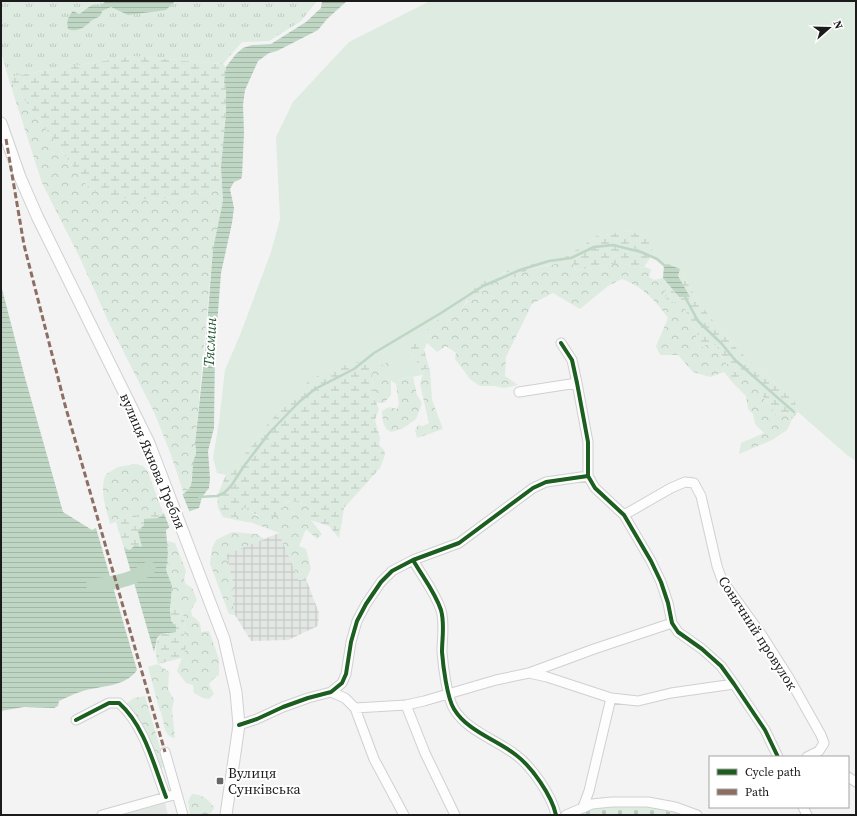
<svg xmlns="http://www.w3.org/2000/svg" width="857" height="816" font-family="'Source Serif 4',serif">
<defs>
<pattern id="industrial-grid" width="8" height="8" patternUnits="userSpaceOnUse"><rect width="8" height="8" fill="#e3e7e4"/><path d="M0 4h8M4 0v8" fill="none" stroke="#c2c6c3"/></pattern>
<pattern id="forest-crowns" width="20" height="18" patternUnits="userSpaceOnUse"><rect width="20" height="18" fill="#deebe1"/><path d="M2 6a3 3 0 1 1 6 0M12 15a3 3 0 1 1 6 0" fill="none" stroke="#bec9c0"/></pattern>
<pattern id="wetland-marsh" width="20" height="14" patternUnits="userSpaceOnUse"><rect width="20" height="14" fill="#deebe1"/><path d="M1 5h8M5 5V1M11 12h8M15 12V8" fill="none" stroke="#bec9c0"/></pattern>
<pattern id="cemetery-stones" width="16" height="16" patternUnits="userSpaceOnUse"><rect width="16" height="16" fill="#deebe1"/><path d="M2 7V4a2 2 0 0 1 4 0v3zM10 15v-3a2 2 0 0 1 4 0v3z" fill="#bec9c0"/></pattern>
<pattern id="park-tufts" width="24" height="20" patternUnits="userSpaceOnUse"><rect width="24" height="20" fill="#deebe1"/><path d="M3 7l-1-3M5 7V3M7 7l1-3M15 17l-1-3M17 17v-4M19 17l1-3" fill="none" stroke="#bec9c0"/></pattern>
<pattern id="water-rules" width="6" height="5" patternUnits="userSpaceOnUse"><rect width="6" height="5" fill="#bed6c3"/><path d="M0 2.5h6" fill="none" stroke="#a3b7a7"/></pattern>
</defs>
<rect width="100%" height="100%" fill="#f3f3f3"/>
<path fill="#e3e7e4" d="M165 803 168 815H122Z"/>
<path fill="url(#industrial-grid)" d="M279 533 299 580 306 579 319 613 318 626 288 640 251 641 235 615 232 600 233 583 226 554Z"/>
<path fill="#deebe1" d="M430 1H856V461L847 455 798 412 794 399 751 362 731 343 697 300 680 269 668 264 664 265 657 259 651 256V238L626 230 612 234 596 236 578 249 567 254 563 263 543 266 528 263 504 272 497 279 472 290C467 302 459 315 447 323 441 327 433 329 426 332L427 343 424 350 418 342 409 351 415 357 422 375 400 379 396 384 390 380 391 371 396 365C385 364 380 364 372 373L369 365 259 434 255 442 226 475 217 473 213 458 219 422 225 370 240 335 271 252 280 219 276 137 293 102 349 42Z"/>
<path fill="url(#forest-crowns)" d="M8 77 89 189 145 199 182 197 211 191 222 184 223 201 213 249 195 444C195 447 197 451 197 453 197 457 193 461 193 465 191 474 194 489 184 494L170 452 154 412 110 325 80 258 42 183Z
M572 261 576 270 620 263 638 268 644 267 651 269 649 277 654 280 663 278 672 289 664 292 666 299 684 307 691 324 698 331 695 342 700 348 709 343 717 345 722 358 733 363 737 369 728 377 724 372 710 377 693 372 678 355H660L656 346 668 318C655 300 643 287 622 279L608 286 580 309 553 293 532 304 506 357 505 376 518 385 504 388 495 386H480L470 379 455 359 456 353 446 346 437 352 427 343 426 332 434 319 447 323 457 314 467 302 480 297 483 290 497 279 516 277 529 269Z
M388 359H399L396 365 391 371V395L384 403H376L373 396 372 373 378 366 385 364Z
M424 369 430 370 432 400 443 429 417 438 415 430 418 425 423 426 429 423 420 384Z
M740 376 753 379 764 399 771 406 775 415 785 413 792 419 787 430 772 440 739 454 741 443 764 433 755 424 753 414 748 409 746 396 732 382Z
M413 377 417 395 422 403 416 419 402 429 391 432 386 429 383 422 382 411 389 407 397 409 399 404 396 384 400 379Z
M135 464 143 466 148 472 159 502 155 509 135 519 129 515C121 516 117 522 110 524 106 508 99 490 106 474L118 467Z
M290 501 297 502 308 506 311 520 322 534 317 539 306 529 299 546 306 549 311 569 306 579 299 580 279 533 253 523 236 520V513L244 507 257 516 280 515 284 504Z
M232 532 257 534 264 539 226 555 233 583 232 600 235 615 229 614 210 564 212 548 216 540Z
M167 541 175 543 186 571 184 580 186 584 192 588 197 600 191 610 192 616C199 621 201 623 201 632L209 631 219 659V675L213 679 209 684 214 694 209 699 203 698 194 693 193 685 186 683 177 671 186 647 183 640 185 630 184 617 179 607 170 601V594L166 570 168 554Z
M158 664 169 672 168 689 174 700 172 710 175 738C161 736 166 720 159 708L148 667Z
M145 696 163 758 164 767 159 769 137 718 126 704 134 698Z
M192 794C201 794 210 800 214 808L211 813 206 815H190L188 801Z"/>
<path fill="url(#wetland-marsh)" d="M132 56 223 64 226 67 224 81 226 87V113L221 167 222 184 211 191 182 197 145 199 124 198 89 189 8 77Z
M626 230 651 238 652 255 644 267 638 268 620 263 576 270 572 261 563 263 567 254 578 249 596 236 612 234Z
M528 263 543 266 529 269 516 277 497 279 483 290 480 297 467 302 472 290 483 280 497 279C507 269 514 267 528 263Z
M680 269 697 300 731 343 751 362 794 399 798 412 792 419 785 413 775 415 771 406 764 399 753 379 740 376 732 382 728 377 736 370 733 363 726 364 716 345 709 343 700 348 695 342 698 331 691 324 684 307 666 299 664 292 672 289 679 297 678 276Z
M411 341H418L424 350 430 370 424 369 422 375 415 357 409 351Z
M358 362 369 365 372 373 373 396 379 409 375 420 380 438 379 445 384 450 385 455 380 468 344 508 339 538 329 526 310 520 308 506 297 502 289 501 284 504 280 515C263 519 258 517 244 507L236 513V520L223 517 218 508 217 496 226 475 255 442 259 434 289 400 311 379 338 367Z
M159 502 163 513 158 518 151 519 143 547 130 550 124 548 116 522 123 516 129 515 135 519 139 511C151 512 153 513 159 502Z
M170 601 179 607 184 617 185 630 183 640 186 647 182 658 158 664C155 653 154 643 161 634H168L176 626 171 621Z"/>
<path fill="url(#cemetery-stones)" d="M624 806 650 807 683 815H577L592 809Z"/>
<path fill="url(#park-tufts)" d="M1 1H317L301 21 269 41 242 42 223 64 132 56 8 77 1 51Z"/>
<path fill="url(#water-rules)" d="M106 1H175L166 10 128 15 111 7 102 11C101 18 96 17 91 21 85 27 77 33 68 29 66 22 68 16 73 11L79 14C87 10 92 1 100 6Z
M322 1H347L327 19 318 30 277 51 269 53 258 61 245 90 243 105 244 133 242 176 241 179 234 182 230 189 234 208 232 223 221 273 215 350 214 428 208 451 210 478 209 488 202 497 199 508 190 511 166 530 168 554 166 570 172 586 170 609 171 621 176 626V632L161 634 157 638 154 652 124 548 130 550 135 545 142 547 138 531 144 525V519L158 518 181 499V495C195 489 191 478 193 465 194 454 198 457 195 444L205 351 213 249 223 201 221 167 226 113V87L224 82 226 67 236 54 243 48 252 45 271 44 306 22 321 8Z
M668 264 680 269 678 276 690 297H679L663 278 664 265Z
M1 285 24 374 63 512 92 530 96 528 137 670C125 688 99 685 80 692 73 694 66 698 59 701L58 706 54 708 24 707 1 711Z"/>
<path fill="#f3f3f3" d="M182 493 190 513 170 529 163 511 179 498V494Z"/>
<g fill="none" stroke-linecap="round" stroke-linejoin="round">
<path stroke="#bed6c3" stroke-width="2.5" d="M684 295 698 321 722 344 735 360 794 412
M199 497 217 496 224 493 231 486 244 466 270 432 299 402 315 389 354 369 374 353 441 313 483 286 520 270 549 261 571 258 594 247 613 245 641 252 657 259 665 266"/>
<path stroke="#bed6c3" stroke-width="14" d="M93 585C112 584 133 580 149 568"/>
<defs>
<path id="minor" d="M561 343 572 360 577 383 588 442V476L595 488 624 515 651 561 661 582 668 603 672 623 678 632 702 649 721 666 734 684 765 730 778 757
M519 392 577 383
M624 515 671 488 685 482 694 483 701 496 717 566 722 580 761 634 789 678 821 735 824 743 819 751 807 757
M413 560C422 576 435 592 441 610 445 624 442 638 442 652 443 665 447 698 454 709 467 731 497 740 516 755 532 767 552 796 556 815
M529 673 547 677 611 698 638 701 671 693 734 684
M331 692 345 698 355 708 374 759 404 815
M406 705 425 753 455 815
M355 708 406 705 424 701 496 680 529 673 594 649 672 623
M76 720 109 703H119C145 726 154 766 166 797
M239 725 257 719 283 707 308 698 331 692 342 683 346 674 351 642 357 621 366 604 381 582 392 571 413 560 459 543 533 488 546 482 588 476
M165 752 183 815
M848 777 856 782
M583 807 589 791 611 698
M803 807 807 815
M102 815 177 794
M566 815 592 804 612 802H648L675 807 697 815"/>
<path id="major" d="M1 123 20 177 37 216 149 443 224 639 236 692 239 725 226 815"/>
</defs>
<use href="#minor" stroke="#cfd0cf" stroke-width="11"/>
<use href="#major" stroke="#cfd0cf" stroke-width="13"/>
<use href="#minor" stroke="#fdfdfd" stroke-width="9"/>
<use href="#major" stroke="#fdfdfd" stroke-width="11"/>
<path stroke="#8d6e63" stroke-width="3" stroke-dasharray="6 3" stroke-linecap="butt" d="M6 139 24 245 65 405 165 752"/>
<defs>
<path id="cycleway" d="M561 343 572 360 577 383 588 442V476L595 488 624 515 651 561 661 582 668 603 672 623 678 632 702 649 721 666 734 684 765 730 778 757
M413 560C422 576 435 592 441 610 445 624 442 638 442 652 443 665 447 698 454 709 467 731 497 740 516 755 532 767 552 796 556 815
M76 720 109 703H119C145 726 154 766 166 797
M239 725 257 719 283 707 308 698 331 692 342 683 346 674 351 642 357 621 366 604 381 582 392 571 413 560 459 543 533 488 546 482 588 476"/>
</defs>
<use href="#cycleway" stroke="#fff" stroke-width="6"/>
<use href="#cycleway" stroke="#1b5e20" stroke-width="4"/>
</g>
<rect fill="#676767" stroke="#fff" stroke-width="1.5" x="216" y="777" width="8" height="8" rx="2"/>
<g text-anchor="middle" stroke-width="4" stroke-linejoin="round" paint-order="stroke">
<g font-size="14" fill="#1b1b1b" stroke="#fff">
<text transform="translate(153 461) rotate(67)" y="5">вулиця Яхнова Гребля</text>
<text transform="translate(758 633) rotate(57)" y="5">Сонячний провулок</text>
</g>
<g font-size="14" fill="#1b1b1b" stroke="#fff" text-anchor="start">
<text x="228" y="778">Вулиця<tspan x="228" dy="16">Сунківська</tspan></text>
</g>
<g font-size="15" font-style="italic" fill="#255936" stroke="#fff">
<text transform="translate(210 342) rotate(-87)" y="5">Тясмин</text>
</g>
</g>
<rect width="857" height="816" fill="none" stroke="#1b1b1b" stroke-width="4"/>
<rect x="709" y="756" width="140" height="52" fill="#ffffff" stroke="#a4a4a4"/>
<rect x="717" y="769" width="20" height="6" fill="#1b5e20" stroke="#a4a4a4"/>
<text x="745" y="776" font-size="12" fill="#1b1b1b">Cycle path</text>
<rect x="717" y="789" width="20" height="6" fill="#8d6e63" stroke="#a4a4a4"/>
<text x="745" y="796" font-size="12" fill="#1b1b1b">Path</text>
<g transform="translate(829 28) rotate(70)" stroke="#ffffff" stroke-width="3" paint-order="stroke">
<path d="M0-3L7 15L0 10L-7 15Z" fill="#1b1b1b"/>
<text y="-6" font-size="11" font-weight="bold" text-anchor="middle" fill="#1b1b1b">N</text>
</g>
</svg>
